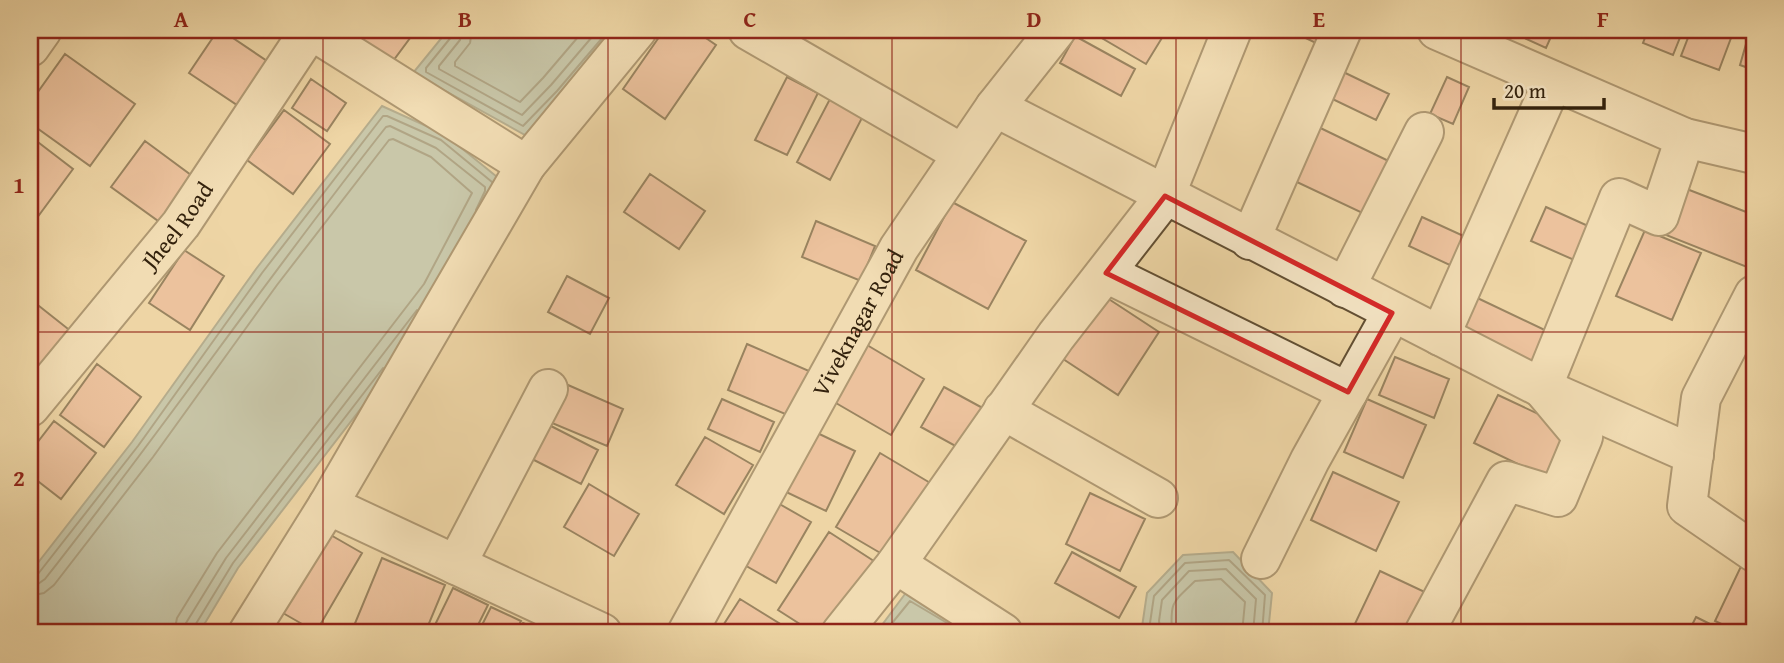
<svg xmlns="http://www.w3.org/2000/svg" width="1784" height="663" font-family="'Gentium Book Plus',serif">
<rect width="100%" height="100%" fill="#eed6a5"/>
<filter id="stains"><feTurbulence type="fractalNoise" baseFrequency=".00286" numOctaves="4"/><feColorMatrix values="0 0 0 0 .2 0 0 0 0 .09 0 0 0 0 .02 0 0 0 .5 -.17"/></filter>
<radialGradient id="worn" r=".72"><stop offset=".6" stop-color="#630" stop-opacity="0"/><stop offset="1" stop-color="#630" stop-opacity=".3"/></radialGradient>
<path fill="#9bb7ae" stroke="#717b6e" stroke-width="2" d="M448 30H618L525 135 413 73Z
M382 106 444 134 507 185 446 298 238 568 199 633H30V573L132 442 256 269Z
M1233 552 1272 593 1268 633H1148L1142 627 1147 593 1183 555Z
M908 590 978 633H876Z"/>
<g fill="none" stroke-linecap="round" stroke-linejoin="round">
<path stroke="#676c5e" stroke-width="2" d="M453 30 452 36 426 68V72L523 126 557 91 609 30
M462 30 460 40 439 66V69L522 115 551 85 598 30
M472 30 470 43 455 62V66L520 102 543 78 584 30
M30 576 38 574 138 446 262 273 383 116H387L441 140 492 182
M30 585 38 584 45 579C162 431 269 275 386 127L390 126 436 148 485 187V191L476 210
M30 596 44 593 54 585 153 457 277 285 389 140 393 139 431 157 472 193 424 284 217 553 177 618 174 633
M184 633 186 623 226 558 417 310
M193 633 194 627 233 563 383 368
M884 633 910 601 964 633
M1153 633 1150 623 1154 596 1185 563 1229 560 1265 595 1262 633
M1161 633 1159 621 1162 600 1189 571 1226 569 1256 599 1253 633
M1172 633C1170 602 1172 603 1195 581L1221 579 1245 602 1242 633"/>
</g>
<path fill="#e8ac92" stroke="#33220d" stroke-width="2" d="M218 30H221L276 67 246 111 189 73Z
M345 30H416L390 65Z
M664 30H694L716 45 665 119 623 89Z
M1088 30H1159L1165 33 1146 64Z
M1289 30H1327L1320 45Z
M1507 30H1554L1546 48Z
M1648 30H1683L1673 55 1643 43Z
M1691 30H1734L1719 70 1681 56Z
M1750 30H1754V70L1740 65Z
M1075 36 1135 69 1121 96 1060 63Z
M65 54 135 104 90 166 30 123V103Z
M1335 68 1389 94 1376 120 1322 94Z
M787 77 818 93 787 155 755 140Z
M1447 77 1469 87 1453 124 1430 114Z
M311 79 346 103 327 131 292 108Z
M831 97 864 114 830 180 797 162Z
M284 110 330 144 293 194 247 160Z
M1308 122 1399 166 1373 218 1282 175Z
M30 136 73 169 31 226 30 225Z
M145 141 195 178 161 223 111 187Z
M650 174 705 211 679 249 624 212Z
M1679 186 1754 215V262L1752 269 1661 233Z
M952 202 1026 241 988 309 916 270Z
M1546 207 1597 230 1581 263 1531 241Z
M1422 217 1468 238 1454 267 1409 246Z
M816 221 875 246 861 281 802 257Z
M1645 230 1701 253 1672 320 1616 296Z
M184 250 224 276 190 330 149 303Z
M567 276 609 298 590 334 548 312Z
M1098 292 1159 332 1118 395 1057 355Z
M1469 294 1549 332 1531 369 1452 331Z
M34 302 77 336 30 383V307Z
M862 342 924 379 891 435 829 399Z
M747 344 809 371 790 416 728 390Z
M1395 357 1449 379 1434 418 1379 395Z
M97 364 141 397 104 447 60 415Z
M568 385 623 409 607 446 552 423Z
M944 387 990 412 968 453 921 427Z
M1498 395 1568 428 1545 477 1474 443Z
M722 399 774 422 760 452 708 429Z
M1367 399 1426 425 1403 478 1344 452Z
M54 421 96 453 61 499 30 475V452Z
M549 425 598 450 581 484 532 459Z
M811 430 855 451 826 511 782 490Z
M705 437 753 465 724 514 676 485Z
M880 453 937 487 894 561 836 527Z
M1333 472 1399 502 1376 551 1311 520Z
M589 484 639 514 614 556 564 527Z
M1090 493 1145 519 1120 571 1066 544Z
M776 502 811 522 776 583 741 563Z
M315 526 362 553 316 632 269 605Z
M829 532 880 565 836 633H814L778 610Z
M1072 552 1136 587 1119 618 1055 583Z
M382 558 445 585 425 633H351Z
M1744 560 1754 565V633H1741L1715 621Z
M1380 571 1429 594 1410 633H1359L1352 630Z
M453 588 488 605 474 633H431Z
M740 599 795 633H739L724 624Z
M491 607 521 621 515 633H478Z
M1696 617 1728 633H1688Z
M523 623 546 633H519Z"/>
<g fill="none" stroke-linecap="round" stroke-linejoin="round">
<defs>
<g id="minor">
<path d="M311 30 526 165"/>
<path d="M748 30 961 153"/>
<path d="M1437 30 1685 138 1754 154"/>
<path d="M30 47 42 30"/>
<path d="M995 107 1542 388 1694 455"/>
<path d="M1250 240 1342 30"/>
<path d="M1106 273 1348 392"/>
<path d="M1345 288 1424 132"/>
<path d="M1754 295 1701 398 1687 506 1754 552"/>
<path d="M1440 336 1553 81"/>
<path id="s1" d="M30 407 181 224 310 30"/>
<path d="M1003 410 1158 498"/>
<path d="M328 505 602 633"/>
<path d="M1261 559 1310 460 1392 313"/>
<path d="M896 564 1003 633"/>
<path d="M456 565 548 389"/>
<path d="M248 633 328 505 526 165 637 30"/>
<path id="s2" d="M687 633 899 248 995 107 1056 30"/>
<path d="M841 633 896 564 1056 336 1165 196 1232 30"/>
<path d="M1424 633 1506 481 1558 497 1583 437 1542 388 1619 198 1659 216 1685 138"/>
</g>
</defs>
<use href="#minor" stroke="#624f33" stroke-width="42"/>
<use href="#minor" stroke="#f4e4c4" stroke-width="38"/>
</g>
<path d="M0 0H1784V663H0ZM1165 196 1392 313 1348 392 1106 273Z" fill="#eed6a5" fill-opacity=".55" fill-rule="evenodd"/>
<path fill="none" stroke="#d62828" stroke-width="5" stroke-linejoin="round" d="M1165 196 1392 313 1348 392 1106 273Z"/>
<path fill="none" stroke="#8f2418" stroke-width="2" stroke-opacity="0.55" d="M323 30V633M608 30V633M892 30V633M1176 30V633M1461 30V633M30 332H1754"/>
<g text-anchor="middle" stroke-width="7" stroke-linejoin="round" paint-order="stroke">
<g font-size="23" fill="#33220d" stroke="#f4e4c4">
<text dy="8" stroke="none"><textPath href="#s1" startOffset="234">Jheel Road</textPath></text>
<text dy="8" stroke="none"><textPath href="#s2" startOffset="354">Viveknagar Road</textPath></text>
</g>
</g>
<rect width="1784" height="663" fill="none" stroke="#eed6a5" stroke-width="77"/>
<path d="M1494 98v10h110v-10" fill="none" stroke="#33220d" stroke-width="3.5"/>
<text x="1504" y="98" font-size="21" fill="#33220d" stroke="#f4e4c4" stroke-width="5" paint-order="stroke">20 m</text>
<rect x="38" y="38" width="1708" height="586" fill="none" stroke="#8f2418" stroke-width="2.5"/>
<g font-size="23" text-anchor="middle" font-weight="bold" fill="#8f2418">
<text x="181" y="27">A</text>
<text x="465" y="27">B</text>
<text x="750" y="27">C</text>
<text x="1034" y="27">D</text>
<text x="1319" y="27">E</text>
<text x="1603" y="27">F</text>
<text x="19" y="193">1</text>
<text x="19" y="486">2</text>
</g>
<rect width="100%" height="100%" filter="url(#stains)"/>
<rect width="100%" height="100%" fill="url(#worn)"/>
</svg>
